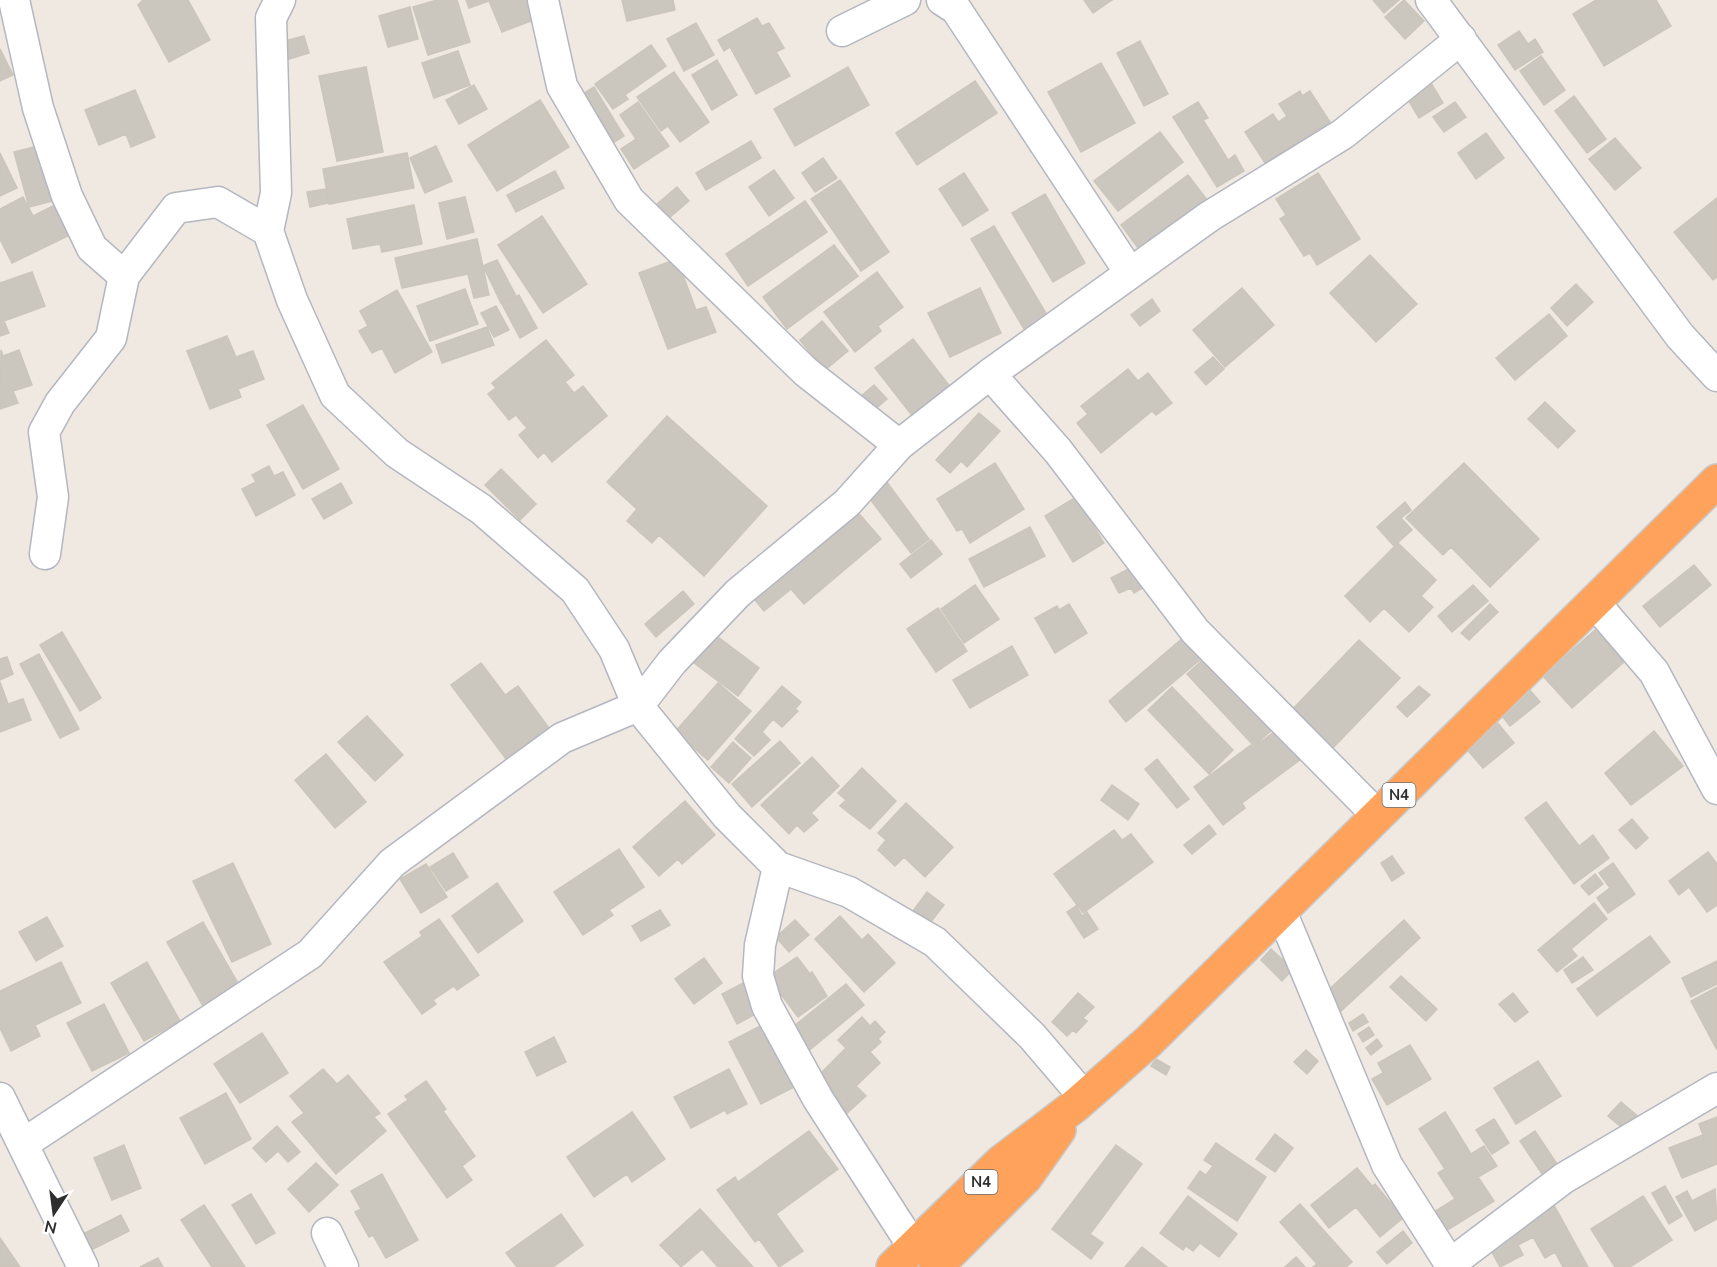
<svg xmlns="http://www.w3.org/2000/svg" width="1717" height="1267" font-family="'Nunito Sans',sans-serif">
<rect width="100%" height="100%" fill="#efe9e1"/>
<path fill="#cbc7bf" stroke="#cbc5ba" stroke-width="1.5" d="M143 0H188L210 40 169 62 138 5Z
M437 0H457L470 42 428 55 413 7Z
M466 0H537L544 16 502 32 489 1 469 8Z
M622 0H673L675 10 627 21Z
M1084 0H1112L1093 13Z
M1373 0H1399L1384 13Z
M1404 0 1424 21 1405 39 1385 17Z
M1596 0H1656L1671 26 1604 66 1573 14Z
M410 7 418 39 388 47 379 16Z
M757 18 762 26 769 23 784 48 776 52 790 76 756 94 730 47 724 51 718 40Z
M696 23 714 55 684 71 667 39Z
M1519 31 1528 44 1535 39 1543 52 1515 70 1498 45Z
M304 36 309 53 286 60 281 42Z
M1140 41 1168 94 1144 106 1117 53Z
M651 45 666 66 625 95 628 99 613 109 595 84Z
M0 49 13 75 0 81Z
M458 51 470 85 434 98 422 63Z
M1541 56 1565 90 1544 105 1520 71Z
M717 60 737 95 712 110 692 75Z
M1101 63 1135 123 1081 152 1048 92Z
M366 67 383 152 337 161 319 76Z
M848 67 869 105 795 146 774 109Z
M674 72 709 122 680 142 668 126 661 131 637 97Z
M975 81 997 113 917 165 896 133Z
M1431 83 1443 103 1419 118 1407 98Z
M474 85 487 109 459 124 446 100Z
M594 87 624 136 606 147 576 98Z
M135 90 155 137 131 147 126 134 99 145 85 110Z
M1300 91 1302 96 1310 91 1330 122 1265 163 1245 132 1273 114 1278 122 1287 116 1279 104Z
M1574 96 1606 139 1587 153 1555 111Z
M540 100 569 147 497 191 468 145Z
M638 102 669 146 634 169 621 149 636 139 620 115Z
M1198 102 1208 118 1203 120 1228 160 1235 155 1244 171 1217 187 1173 117Z
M1455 102 1466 117 1444 132 1433 117Z
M1160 132 1183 162 1118 211 1094 181Z
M1486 133 1504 158 1476 179 1458 153Z
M1615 138 1641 168 1615 190 1589 159Z
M751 141 761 158 706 190 696 173Z
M42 145 56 200 29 207 14 152Z
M436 146 452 181 425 193 410 158Z
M0 153 17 188 0 196Z
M407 153 414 188 329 204 323 169Z
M823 158 837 178 815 192 802 173Z
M774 170 794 198 769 216 749 187Z
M555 171 564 188 516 212 507 195Z
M964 173 988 210 963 226 939 189Z
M1318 173 1360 239 1317 265 1310 253 1304 256 1280 219 1286 215 1276 199Z
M1188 175 1211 205 1144 256 1121 225Z
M840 180 889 252 861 271 811 199Z
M677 187 689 201 670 217 657 204Z
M325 189 328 203 310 207 307 192Z
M1045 194 1085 263 1053 282 1012 213Z
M23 197 33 216 59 203 74 233 12 263 0 239V209Z
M465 197 474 232 447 239 439 203Z
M1717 198V277L1713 280 1674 232Z
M805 201 827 232 748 286 726 254Z
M414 205 422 244 382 252 380 244 353 249 347 219Z
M542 216 587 284 543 313 498 245Z
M994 226 1047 315 1024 329 971 239Z
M477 239 489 295 474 298 468 274 402 288 395 258Z
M834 245 858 276 787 329 763 297Z
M1370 255 1417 304 1376 342 1330 293Z
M677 259 696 310 706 307 716 332 668 349 639 273Z
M497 260 516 296 501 303 483 266Z
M32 272 45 306 4 321 9 333 0 336V283Z
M877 272 903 307 878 326 881 331 855 352 824 312Z
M1576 284 1593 302 1567 326 1551 308Z
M980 288 1001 333 950 357 928 313Z
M1242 288 1274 325 1225 367 1193 330Z
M465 289 478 324 430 341 417 306Z
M397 290 432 352 395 373 382 348 372 353 359 331 368 326 360 311Z
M519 295 537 328 520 338 502 304Z
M1152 299 1160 311 1140 326 1131 315Z
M496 306 509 330 494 337 481 313Z
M1549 314 1567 336 1515 380 1496 358Z
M822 321 848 351 825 370 800 340Z
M487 327 494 345 442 363 436 345Z
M227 336 236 357 253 351 264 379 238 389 241 397 210 409 187 351Z
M913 339 952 389 914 418 875 368Z
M546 340 574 375 565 382 574 393 583 386 607 416 552 462 544 452 538 458 519 435 527 428 516 415 509 420 488 394 496 388 492 383Z
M1 350 3 356 19 350 32 385 13 391 18 403 0 409Z
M1213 357 1224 369 1206 385 1195 372Z
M1128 369 1138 381 1148 373 1172 403 1156 415 1152 411 1101 453 1077 423 1088 414 1081 406Z
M874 385 887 399 872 412 859 398Z
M1545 402 1575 431 1558 448 1528 419Z
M303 405 339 469 303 489 267 425Z
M979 413 1000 431 967 467 961 461 950 473 936 460Z
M667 416 767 506 704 576 659 535 652 543 627 521 637 509 607 482Z
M995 463 1024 509 970 543 962 529 957 531 937 499Z
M1464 463 1539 539 1490 587 1451 547 1443 555 1406 518Z
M269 466 274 476 283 472 295 495 256 516 242 489 256 482 252 475Z
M501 469 536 504 520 520 485 485Z
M886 481 929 539 911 553 867 495Z
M341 483 352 503 324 519 312 499Z
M1076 497 1104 543 1073 562 1045 516Z
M1405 502 1411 510 1401 518 1412 530 1394 546 1377 527Z
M854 508 881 539 804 604 791 589 764 611 751 595Z
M1030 527 1045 556 984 587 969 559Z
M931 540 942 554 911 578 900 564Z
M1398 543 1436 580 1421 596 1433 607 1409 632 1384 608 1370 622 1345 596Z
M1136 565 1146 586 1134 593 1131 588 1119 593 1111 578Z
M1694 565 1711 585 1660 627 1643 606Z
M975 585 999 619 964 643 941 609Z
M1473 585 1488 601 1452 632 1438 616Z
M683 591 694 604 656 637 645 624Z
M1069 604 1087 633 1055 653 1035 618 1057 606 1059 610Z
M1490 604 1498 612 1469 640 1461 633Z
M938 608 967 651 936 672 907 629Z
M1595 630 1624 662 1572 708 1543 676Z
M62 632 101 698 80 711 40 645Z
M714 634 759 668 738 696 693 662Z
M1184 637 1202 658 1126 722 1109 701Z
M1359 640 1400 678 1330 751 1289 713Z
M1012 646 1028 675 970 708 953 680Z
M39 654 79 729 60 738 20 664Z
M1208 655 1275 727 1254 746 1187 674Z
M7 657 13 674 0 680V659Z
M481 663 505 695 518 686 549 728 506 759 451 685Z
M0 682 8 704 23 699 31 720 0 732Z
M718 683 751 711 708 760 675 732Z
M782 686 801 702 795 709 798 711 782 727 773 719 762 732 770 740 754 756 735 739Z
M1419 686 1430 695 1407 717 1397 707Z
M1172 687 1233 750 1209 774 1148 710Z
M1528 688 1540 702 1510 726 1498 711Z
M367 716 403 755 375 781 338 742Z
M1496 721 1514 743 1483 768 1465 747Z
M1278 729 1301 759 1242 803 1245 808 1223 825 1194 787 1251 745 1253 748Z
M1654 731 1683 766 1631 805 1605 773Z
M780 741 800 763 752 807 732 784Z
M733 742 751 758 729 783 711 767Z
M326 754 366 802 335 828 295 780Z
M812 757 839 786 811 813 818 820 804 832 797 825 789 834 761 805Z
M1157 759 1189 799 1177 808 1145 769Z
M862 768 896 801 870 829 840 806 846 800 838 793Z
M1112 785 1139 804 1128 820 1101 800Z
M685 801 715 835 682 864 678 859 659 876 633 847Z
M1546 802 1579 846 1593 835 1609 858 1574 884 1525 818Z
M906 803 953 847 925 877 904 857 895 866 878 850 886 840 878 833Z
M1632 819 1648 838 1636 849 1619 830Z
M1209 825 1216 834 1192 854 1184 845Z
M1114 830 1122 840 1131 834 1153 862 1083 913 1054 874Z
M619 849 644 887 609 910 613 915 583 935 554 892Z
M1708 852 1717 864V905L1707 912 1689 887 1679 895 1669 881Z
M453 853 468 877 446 891 430 867Z
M1392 856 1404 873 1392 881 1381 863Z
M233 863 271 944 232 962 193 881Z
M1613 863 1635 894 1608 913 1597 898 1610 888 1599 873Z
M426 864 447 897 421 913 400 879Z
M1595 874 1603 884 1589 895 1581 886Z
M497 883 523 921 478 953 452 916Z
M927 892 944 905 927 927 910 915Z
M1594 903 1607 919 1571 949 1577 956 1557 972 1538 950Z
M1076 906 1082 916 1087 912 1098 929 1084 938 1067 912Z
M660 910 670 925 641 941 632 926Z
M840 916 862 940 868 934 895 963 864 992 815 939Z
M47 917 63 946 36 961 19 932Z
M439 919 479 975 457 990 454 986 433 1000 436 1004 422 1014 384 962 422 936 420 932Z
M795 920 809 935 789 952 776 937Z
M1404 920 1420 938 1340 1012 1323 995Z
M203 922 239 985 203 1006 167 942Z
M1650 936 1670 962 1597 1016 1577 989Z
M1271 949 1293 969 1282 981 1261 960Z
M797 957 810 974 812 972 827 996 798 1017 768 977Z
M1583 957 1593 970 1572 983 1564 970Z
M704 958 722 983 694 1004 675 979Z
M1717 961V984L1691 997 1682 978Z
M61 962 81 1003 35 1025 40 1036 11 1051 0 1028V991Z
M147 962 180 1021 144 1041 111 983Z
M1401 976 1437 1009 1426 1021 1390 987Z
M745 982 761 1011 737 1024 722 994Z
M846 984 864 1005 806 1053 788 1031Z
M1717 987V1050L1691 1001Z
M1078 993 1094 1007 1083 1018 1087 1021 1076 1033 1073 1030 1067 1036 1052 1022Z
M1513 993 1528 1012 1515 1022 1499 1004Z
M104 1004 129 1053 92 1071 67 1023Z
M1363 1014 1368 1022 1353 1031 1349 1023Z
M862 1017 870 1026 875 1021 885 1032 878 1039 881 1042 870 1052 880 1063 856 1086 866 1096 844 1116 816 1078 846 1048 838 1040Z
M766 1023 798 1085 761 1104 729 1042Z
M1369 1027 1374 1035 1363 1042 1358 1034Z
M262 1033 288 1073 240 1103 214 1064Z
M554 1037 566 1062 537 1076 525 1052Z
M1377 1039 1382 1046 1371 1055 1366 1048Z
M1410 1045 1431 1079 1387 1105 1372 1079 1383 1073 1378 1063Z
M1306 1050 1318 1061 1307 1074 1294 1062Z
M1156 1059 1170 1067 1166 1075 1151 1066Z
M1538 1061 1561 1096 1516 1124 1494 1088Z
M323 1069 337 1084 348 1075 380 1113 374 1117 386 1131 336 1174 292 1122 304 1113 290 1096Z
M729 1069 747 1104 727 1114 725 1110 691 1128 674 1097Z
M426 1081 446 1109 443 1111 475 1156 462 1166 472 1180 447 1198 388 1114 408 1100 405 1096Z
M226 1093 251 1139 205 1164 180 1118Z
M1621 1102 1640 1118 1627 1132 1608 1116Z
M632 1112 665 1159 632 1182 627 1174 594 1197 567 1157Z
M1445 1112 1471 1154 1484 1146 1497 1166 1478 1177 1494 1201 1446 1231 1434 1212 1455 1199 1438 1173 1445 1169 1419 1129Z
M1717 1117V1164L1682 1178 1669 1148 1703 1135 1699 1124Z
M1494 1119 1509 1143 1492 1154 1476 1130Z
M277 1126 300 1152 288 1162 278 1151 266 1162 253 1148Z
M809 1131 838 1169 776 1214 803 1251 779 1267 759 1239 755 1242 717 1190 735 1177 738 1182Z
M1535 1131 1559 1167 1544 1177 1520 1141Z
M1275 1134 1293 1148 1275 1172 1256 1159Z
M1216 1143 1266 1177 1237 1221 1188 1188 1200 1171 1206 1175 1213 1166 1204 1160Z
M124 1145 141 1188 112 1200 94 1158Z
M1116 1145 1142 1164 1090 1234 1103 1243 1091 1259 1052 1229Z
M316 1163 338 1185 309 1212 288 1189Z
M1357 1168 1372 1186 1375 1184 1403 1218 1380 1237 1356 1207 1329 1228 1311 1205Z
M382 1174 418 1240 386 1258 373 1235 369 1237 355 1212 361 1209 351 1191Z
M1665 1186 1682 1216 1669 1224 1652 1193Z
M1715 1189 1717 1219 1695 1231 1676 1197 1687 1191 1692 1201Z
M251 1194 275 1233 256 1244 232 1205Z
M1188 1196 1237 1234 1219 1257 1200 1243 1193 1251 1186 1246 1183 1250 1160 1233Z
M1643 1196 1672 1240 1630 1267H1615L1591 1229Z
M1300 1204 1352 1262 1346 1267H1313L1317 1264 1280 1222Z
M204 1205 245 1267H212L181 1220Z
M1554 1205 1588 1267H1563L1555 1252 1545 1258 1533 1237 1518 1245 1523 1255 1500 1267 1486 1241Z
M700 1209 753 1267H718L702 1249 681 1267 660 1245Z
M561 1214 583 1245 553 1267H517L506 1253Z
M121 1215 129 1231 87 1252 79 1236Z
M1403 1231 1412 1243 1387 1264 1377 1252Z
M0 1238 20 1267H0Z
M1142 1247 1167 1267H1125Z
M1296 1257 1305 1267H1285Z
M158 1258 163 1267H140Z"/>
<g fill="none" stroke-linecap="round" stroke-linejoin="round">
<defs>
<path id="minor" d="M14 0 38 108 67 196 92 248 124 276
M280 0 271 18 276 193 268 231 292 300 335 395 397 453 481 509 575 590 614 649 638 706 727 816 778 867 849 892 935 942 1032 1036 1085 1098
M543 0 562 86 629 200 806 372 899 445
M942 0 956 9 1130 273
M1431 0 1680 336 1717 376
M842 31 905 0
M990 374 1058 451 1195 631 1378 816
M45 554 53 497 44 432 60 403 111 338 124 276 176 208 218 202 268 231
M1594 602 1654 672 1717 789
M778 867 760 945 758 976 767 1006 818 1099 914 1248
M1281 911 1387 1165 1452 1267
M0 1098 83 1267
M23 1144 310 954 392 863 562 738 638 706 672 662 738 593 847 503 899 445 990 374 1210 216 1343 134 1461 39
M327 1233 343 1267
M1450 1264 1564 1178 1717 1088"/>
<path id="highway" d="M893 1267 1001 1162 1076 1105 1149 1041 1717 481
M936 1267 1026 1177 1059 1130"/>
</defs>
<use href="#minor" stroke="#b4b7c1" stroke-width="33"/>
<use href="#highway" stroke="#c9c9c9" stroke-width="36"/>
<use href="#minor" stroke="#fff" stroke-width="30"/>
<use href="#highway" stroke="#ffa35c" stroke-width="33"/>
</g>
<g text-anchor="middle" stroke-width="4.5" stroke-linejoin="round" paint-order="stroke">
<g fill="#fff" stroke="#6d6d6d" stroke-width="1.5">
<rect x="1382.5" y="783" width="33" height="24" rx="4.5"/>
<rect x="964.5" y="1170" width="33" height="24" rx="4.5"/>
</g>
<g font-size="15" font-weight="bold" fill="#2e2e2e">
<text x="1399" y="800">N4</text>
<text x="981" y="1187">N4</text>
</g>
</g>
<g transform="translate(54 1213) rotate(193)" stroke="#ffffff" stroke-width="4.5" paint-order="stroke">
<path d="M0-4.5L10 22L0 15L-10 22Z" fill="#2e2e2e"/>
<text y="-9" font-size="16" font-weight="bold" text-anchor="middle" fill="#2e2e2e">N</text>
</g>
</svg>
